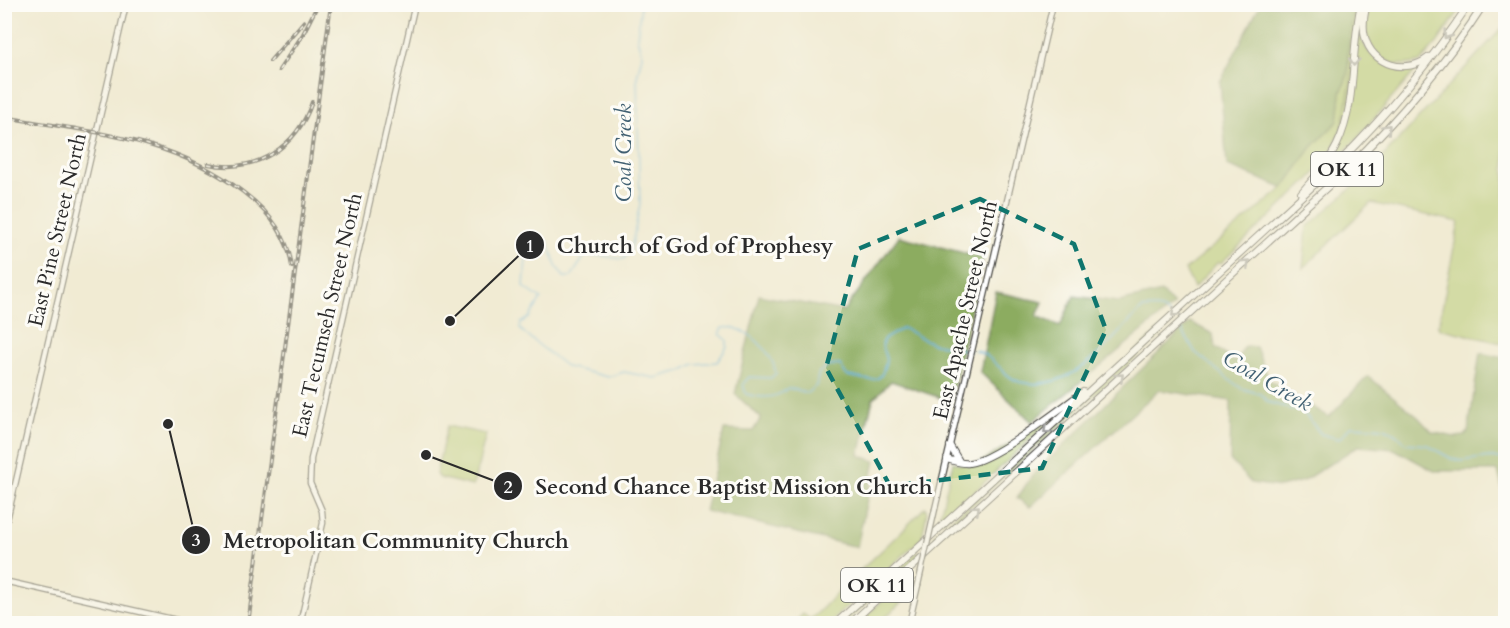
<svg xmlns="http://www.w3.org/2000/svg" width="1510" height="628" font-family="Cardo,serif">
<rect width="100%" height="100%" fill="#fdfcf7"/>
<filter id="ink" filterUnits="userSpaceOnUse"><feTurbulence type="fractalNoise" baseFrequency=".0167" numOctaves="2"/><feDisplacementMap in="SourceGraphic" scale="12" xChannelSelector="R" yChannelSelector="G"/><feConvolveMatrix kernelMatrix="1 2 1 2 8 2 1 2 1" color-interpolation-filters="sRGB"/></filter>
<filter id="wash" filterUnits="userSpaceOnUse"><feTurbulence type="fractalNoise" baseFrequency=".008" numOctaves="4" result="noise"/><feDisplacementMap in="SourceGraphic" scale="24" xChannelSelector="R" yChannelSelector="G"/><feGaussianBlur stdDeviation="1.35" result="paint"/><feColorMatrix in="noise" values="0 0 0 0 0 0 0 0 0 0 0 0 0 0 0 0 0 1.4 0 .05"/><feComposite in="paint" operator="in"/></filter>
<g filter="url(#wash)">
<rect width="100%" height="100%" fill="#f1ebd3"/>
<path fill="#b0c86d" stroke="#6e7a4c" stroke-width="1.5" d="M1354 5H1359C1354 42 1353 90 1342 126 1336 147 1323 165 1308 181L1220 264 1218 262 1194 288 1185 270 1283 188 1312 147 1338 121 1341 93 1348 74V52Z
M1372 5H1461L1460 10 1437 43 1420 62C1412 64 1400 66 1392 63 1368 54 1358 26 1372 5Z
M1505 25V344L1438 328 1459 222 1371 203 1303 268 1307 227 1364 177Z
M1359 27C1360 30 1361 35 1362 40 1371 63 1394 71 1417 67V69L1355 141 1322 174 1342 137Z
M1158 331 1161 335 936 538 934 536Z
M1052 417V419L942 522 940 515 953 462C965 466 971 466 983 461Z
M447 426 486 434 473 486 440 478 436 474Z
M925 507 927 512 922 538 829 623H794L803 614 810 619C823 610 832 597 843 586 872 560 899 535 925 507Z
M919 550 917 557 844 623 838 624Z
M909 575 912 579 906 598 879 623H859Z"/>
<path fill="#8cac60" stroke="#5c6c46" stroke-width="1.5" d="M1260 5H1354L1348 52V74L1341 93 1338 121 1312 147 1283 188 1227 166 1220 82Z
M899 236 983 258 950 401 891 381 873 399 859 455 875 461 857 547 705 511 724 430 753 431 761 418 735 394 759 295 844 311Z
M996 292 1043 302 1037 316 1060 326 1074 296 1119 302 1161 292 1174 305 1032 422 980 372Z
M1190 322 1213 334 1215 347 1235 362 1245 346 1256 347 1269 380 1329 417 1368 376 1418 417 1432 432 1455 437 1464 436 1468 432 1480 353 1505 358V499L1498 471H1434L1394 449 1358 446 1303 481 1280 487 1251 483 1230 460 1231 401 1159 390 1030 507 1017 498 1032 476Z"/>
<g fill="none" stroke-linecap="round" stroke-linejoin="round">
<path stroke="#62b0dc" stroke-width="1.5" d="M641 4 637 38 642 55 637 77 640 204 631 250 624 259C609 258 599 253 584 257L571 277H564L556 266 548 241 536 237 527 242 524 287 541 299 529 318 521 323 520 329 530 338 567 367 608 377 624 372 655 378 681 371 694 364 717 362 727 347V340L720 334 723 328C746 324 772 351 776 373L771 378 749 377 743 384 746 394C760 398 777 399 788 388L807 393 816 386 819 372 828 366 840 365 847 376C861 377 880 388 884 368 885 366 886 361 886 359 884 350 881 351 883 340L903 328 931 343 970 351
M1179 325 1195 352 1228 379 1241 388 1260 394 1268 402 1304 413 1321 434 1339 439 1351 426C1375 428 1388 423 1406 443L1427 445 1452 459 1461 461 1490 457 1506 459
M975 351C993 354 1004 378 1020 382 1075 394 1108 341 1142 309 1152 308 1163 306 1170 315"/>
</g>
</g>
<g filter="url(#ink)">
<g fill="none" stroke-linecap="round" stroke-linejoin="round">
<defs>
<path id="secondary" d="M1497 4 1506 6
M935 509 1053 4
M4 533 126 4
M4 581 194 624
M300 624 323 523 322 511 310 483 311 459 415 4
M909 624 918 585"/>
<path id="highway" d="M1367 4C1364 15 1362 26 1365 37 1372 66 1407 75 1429 57
M1301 193C1314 178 1328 163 1337 145 1358 101 1350 51 1361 4
M950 446 959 461
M947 459C954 461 962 464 969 463 993 461 1061 408 1083 392
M835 624 1338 163C1388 113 1430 63 1469 4
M850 624 1346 170C1398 119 1445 65 1484 4"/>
</defs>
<use href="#secondary" stroke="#494844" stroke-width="7"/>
<use href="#highway" stroke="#494844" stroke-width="8"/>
<use href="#secondary" stroke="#fff" stroke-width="4.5"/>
<use href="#highway" stroke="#fff" stroke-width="6"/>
<defs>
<path id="rail" d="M270 61 304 21
M279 70 303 34 318 4
M4 117C90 132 172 137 243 192 268 211 288 235 292 267
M208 164C256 174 297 147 312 102
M248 624 331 4"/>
</defs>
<use href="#rail" stroke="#2b2b2b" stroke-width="4"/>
<use href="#rail" stroke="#fdfcf7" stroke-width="1.5" stroke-dasharray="4.5" stroke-linecap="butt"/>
<defs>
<path id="secondary-bridge" d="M918 585 935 509"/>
</defs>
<use href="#secondary-bridge" stroke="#494844" stroke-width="7" stroke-linecap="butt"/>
<use href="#secondary-bridge" stroke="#fff" stroke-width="4.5"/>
</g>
<defs><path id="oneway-chevron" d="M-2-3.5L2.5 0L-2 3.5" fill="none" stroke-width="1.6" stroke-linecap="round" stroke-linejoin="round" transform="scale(1.5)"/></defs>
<g stroke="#a0a0a0">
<use href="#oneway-chevron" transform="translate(1447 35) rotate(127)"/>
<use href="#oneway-chevron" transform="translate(1354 62) rotate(95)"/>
<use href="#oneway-chevron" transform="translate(1387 128) rotate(-47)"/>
<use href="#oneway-chevron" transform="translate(1246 263) rotate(-43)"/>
<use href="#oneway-chevron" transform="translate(1175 313) rotate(137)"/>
<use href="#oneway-chevron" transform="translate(1120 377) rotate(-42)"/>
<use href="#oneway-chevron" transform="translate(1047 430) rotate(138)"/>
<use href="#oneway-chevron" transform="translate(976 509) rotate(-42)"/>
</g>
</g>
<path d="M0 0H1510V628H0ZM980 199 1074 244 1106 330 1042 468 890 486 826 368 858 249Z" fill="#f1ebd3" fill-opacity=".55" fill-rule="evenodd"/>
<path fill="none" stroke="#0f766e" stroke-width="4.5" stroke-dasharray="12 8" stroke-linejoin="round" d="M980 199 1074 244 1106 330 1042 468 890 486 826 368 858 249Z"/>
<g text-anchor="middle" stroke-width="6" stroke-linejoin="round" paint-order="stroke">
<g fill="#fdfcf7" stroke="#6a6a68" stroke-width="1.5">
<rect x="1311" y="152" width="72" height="34" rx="4.5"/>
<rect x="841" y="568" width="72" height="34" rx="4.5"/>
</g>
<g font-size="20" font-weight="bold" fill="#2b2b2b">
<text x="1347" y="176">OK 11</text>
<text x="877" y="592">OK 11</text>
</g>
<g font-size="21" fill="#2b2b2b" stroke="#fdfcf7">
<text transform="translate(57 230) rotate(-77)" y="7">East Pine Street North</text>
<text transform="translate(965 310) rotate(-77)" y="7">East Apache Street North</text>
<text transform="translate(327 315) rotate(-77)" y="7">East Tecumseh Street North</text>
</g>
<g font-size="22" font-style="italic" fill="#416072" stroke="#fdfcf7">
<text transform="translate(623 153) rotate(-90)" y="8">Coal Creek</text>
<text transform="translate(1268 380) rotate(30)" y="8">Coal Creek</text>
</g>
</g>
<path fill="none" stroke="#2b2b2b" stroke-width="2" d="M450 321L530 245M426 455L508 486M168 424L196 540"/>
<g fill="#2b2b2b" stroke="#fdfcf7" stroke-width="2">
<circle cx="450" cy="321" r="6"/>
<circle cx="426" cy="455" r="6"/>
<circle cx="168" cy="424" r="6"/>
<circle cx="530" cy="245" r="15"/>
<circle cx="508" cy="486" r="15"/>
<circle cx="196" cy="540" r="15"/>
</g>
<g font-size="18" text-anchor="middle" font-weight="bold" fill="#fff">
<text x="530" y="252">1</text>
<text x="508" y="493">2</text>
<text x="196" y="546">3</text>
</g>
<g font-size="22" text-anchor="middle" font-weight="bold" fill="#2b2b2b" stroke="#fdfcf7" stroke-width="6" stroke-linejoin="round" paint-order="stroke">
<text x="695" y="253">Church of God of Prophesy</text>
<text x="734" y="494">Second Chance Baptist Mission Church</text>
<text x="396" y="548">Metropolitan Community Church</text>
</g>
<rect width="1510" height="628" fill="none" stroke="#fdfcf7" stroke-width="24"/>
</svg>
